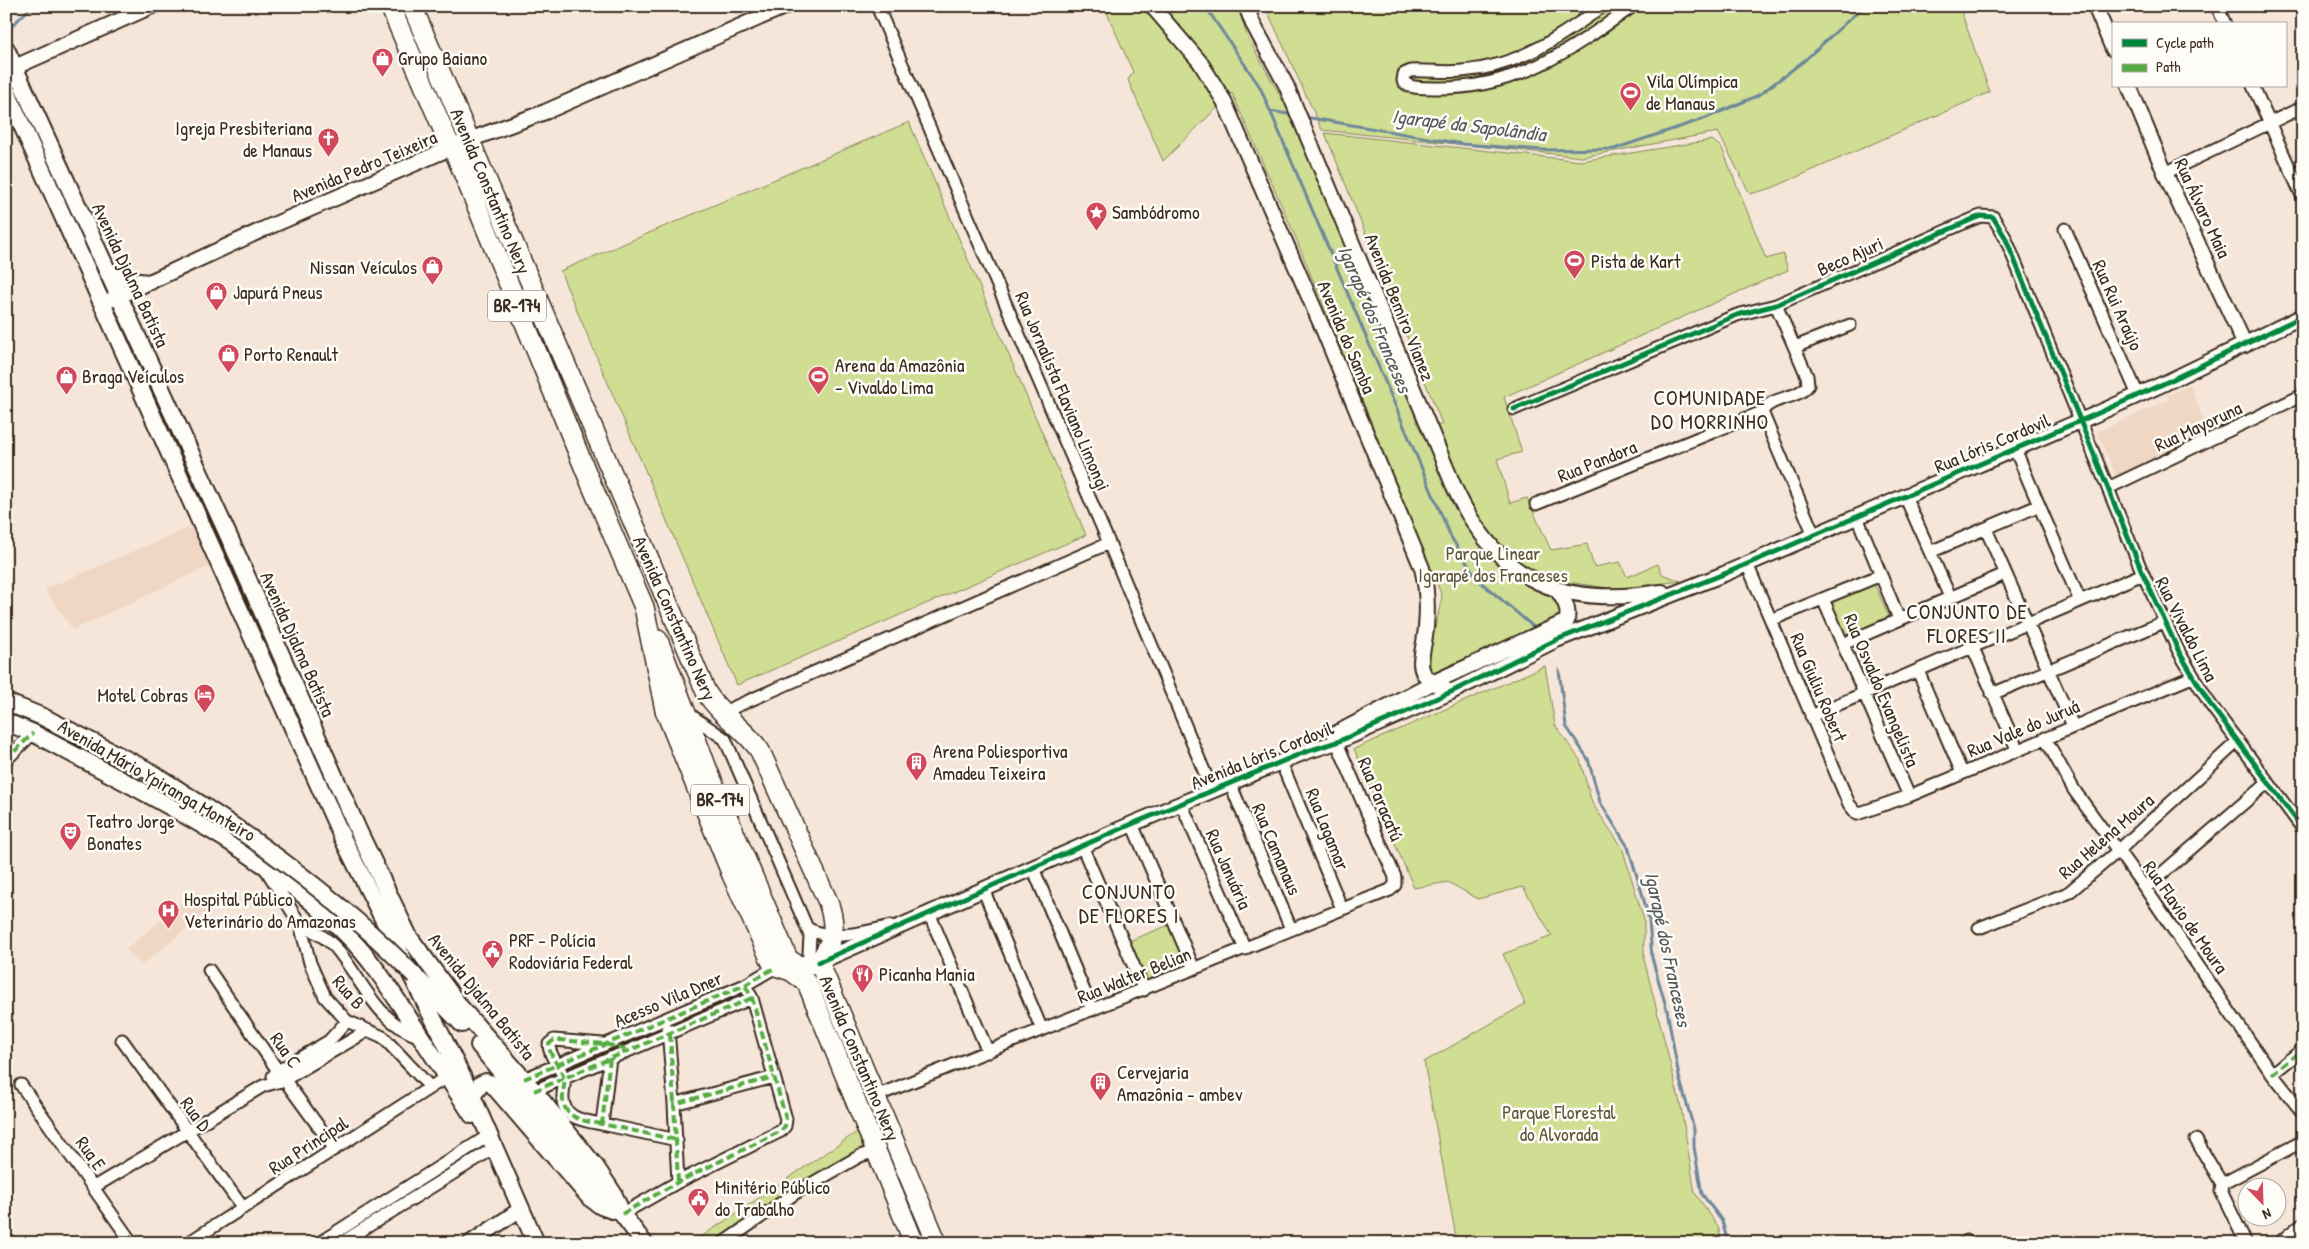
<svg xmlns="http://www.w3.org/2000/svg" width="2309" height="1249" font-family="'Patrick Hand',sans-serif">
<rect width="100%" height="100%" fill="#f5e6d9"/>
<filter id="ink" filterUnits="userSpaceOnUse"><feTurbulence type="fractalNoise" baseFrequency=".02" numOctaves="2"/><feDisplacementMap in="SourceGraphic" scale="10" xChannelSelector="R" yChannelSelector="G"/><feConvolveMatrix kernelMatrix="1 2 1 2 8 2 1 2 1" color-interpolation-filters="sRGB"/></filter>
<g filter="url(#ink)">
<path fill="#efd7c4" d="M2190 385 2208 433 2116 476 2097 432 2169 400 2167 395Z
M191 527 209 566 73 630 45 589Z
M196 891 211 909 142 965 126 949Z"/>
<path fill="#cfde92" stroke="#858458" d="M1104 6H1238L1247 36 1297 126 1422 433 1442 424 1325 133 1581 161 1712 140 1722 148 1766 259 1783 254 1788 270 1504 397 1522 452 1497 459 1510 503 1527 498 1551 550 1587 544 1594 567 1620 562 1627 577 1658 564 1662 574 1681 581 1616 589 1552 580 1555 599 1562 608 1559 619 1434 675 1428 662 1442 596 1295 236 1232 93 1163 161 1128 80 1133 72Z
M1265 6H1959L1990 92 1772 188 1750 194 1718 132 1582 157 1322 130Z
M909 122 1086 535 737 685 560 271Z
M1873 581 1891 621 1847 639 1829 600Z
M1545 666 1555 725 1580 760 1592 803 1622 847 1644 920V959L1681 1107 1695 1193 1718 1226 1722 1243H1457L1424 1062 1525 1004 1503 954 1552 936 1523 887 1478 899 1448 882 1414 888 1354 749Z
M1174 923 1196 972 1147 993 1124 943Z
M857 1132 864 1150 719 1243H692Z"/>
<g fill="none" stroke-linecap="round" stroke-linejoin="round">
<path stroke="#6e889b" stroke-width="3" d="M1205 6 1260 87 1451 537 1477 579 1536 629
M10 28 32 6
M1270 111 1294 115
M1305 117 1463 144 1542 150 1614 149 1706 118 1759 95 1805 60 1864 6
M1559 670 1566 726 1588 759 1600 802 1628 847 1642 893 1649 920 1652 958 1667 1010 1679 1077 1694 1129V1147L1702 1194 1722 1221 1728 1243"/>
<defs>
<path id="minor" d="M877 6 1109 543 1212 790
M1603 6C1559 38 1517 67 1462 71 1445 73 1428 70 1411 71L1404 74 1403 81C1410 90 1425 87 1435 88 1515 90 1571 50 1633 6
M2217 6 2225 24
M2253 86 2303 198
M2165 173 2303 107
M2065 229 2138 395
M1795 347 1850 325
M1514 409 1737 315 1776 305 1973 219 1981 216 1993 217 2005 237 2143 574 2179 652 2210 704 2303 829
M1762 412 1814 535
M2015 449 2080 601
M2108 488 2303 395
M1905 496 1950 597
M1536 504 1762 412C1770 396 1798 400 1808 385L1807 376 1776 305
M1857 517 1899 619
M1986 529 2073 726
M1930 552 2038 506
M1747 564 1849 804 1857 814 1909 796 2192 677
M1823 599 1909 796
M1771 620 1881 575
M1843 644 2005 574
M1973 648 2017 749
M1918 671 1962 773
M1992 694 2164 622
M686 712 725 739 807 928 810 936 808 970
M721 713 1109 543
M1811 716 2143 574
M2045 738 2074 790 2145 888 2272 1074 2303 1113
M6 760 33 733
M1281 762 1342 909
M1230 783 1291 929
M1181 803 1245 949
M1132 824 1194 969
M1082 846 1144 990
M1033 868 1092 1010
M267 871 300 924 310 963 325 997 347 1021 383 1037 430 1087
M2145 888 2267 783
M983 889 1042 1030
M929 913 988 1052
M300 924C313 931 325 936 335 947 363 980 376 1023 421 1037
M807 928C831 942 866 932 891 926
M1979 928 2068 893 2118 851 2237 742
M209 970 278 1071 335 1149
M668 1029 674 1104
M122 1040 243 1208
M610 1058 602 1124 677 1140
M2272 1074 2303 1049
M273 1076 278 1071 329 1041 347 1021
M524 1079 745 985 776 967
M21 1085 132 1243
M534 1091 752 998
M876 1096 1390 890 1395 885V877L1334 736
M602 1124C585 1121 561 1119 563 1095 563 1089 566 1081 563 1076 559 1065 549 1056 549 1044L554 1040 603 1044
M2196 1140 2222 1184
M678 1182 674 1104 774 1077
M94 1187 263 1086 284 1080 367 1031
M622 1214 678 1182 781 1131 785 1126 786 1119 752 998 745 985
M1966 1241V1243
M188 1243 448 1076
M319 1243 488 1136
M341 1243 494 1148
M723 1243 797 1192 860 1156 870 1153 878 1157
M2246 1243 2221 1191 2222 1184 2303 1141
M2279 1243 2303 1223"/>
<path id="tertiary" d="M1152 6 1200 62 1224 101 1323 329 1422 568C1427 588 1428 606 1426 627 1423 664 1408 673 1451 692
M1246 6 1253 24 1286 85 1455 489C1499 583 1562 608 1662 592
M2095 6 2113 49
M6 71 152 6
M2129 86 2165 173 2245 345
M107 268C119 282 134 280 151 282
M104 303 264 229 469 140 545 112 786 6
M1557 590C1567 603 1571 613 1564 629
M1337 733 1432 683 1567 621
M819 962 1132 824 1305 752 1337 742 1451 692 1556 640 1724 574 2094 415 2165 383 2303 316
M470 1243 521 1209"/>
<path id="secondary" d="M6 49 239 559 358 830 409 937 460 1007 534 1091 595 1166 613 1193 622 1214
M6 90 343 839 472 1096 536 1243
M6 702 43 717 147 770
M6 722 33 733C142 792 259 845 347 935 374 962 393 994 414 1026 433 1056 453 1085 472 1115
M420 981 462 1024
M479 1045 566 1152 622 1214 644 1243
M472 1096 481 1084 486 1082 492 1084 590 1198 601 1206 612 1210"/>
<path id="trunk" d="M390 6 451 148H453L589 479 644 607 665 710 732 875 773 965 791 971 807 983 914 1243
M412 6 706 692C721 717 745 728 760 751L828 902C837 927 834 940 819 962
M658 640 708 771 788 959 799 966 809 965
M819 962 937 1243"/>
</defs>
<use href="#minor" stroke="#3b2a1e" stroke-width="15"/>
<use href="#tertiary" stroke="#3b2a1e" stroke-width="18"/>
<use href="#secondary" stroke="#3b2a1e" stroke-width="20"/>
<use href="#trunk" stroke="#3b2a1e" stroke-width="22"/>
<use href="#minor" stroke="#fdfcf7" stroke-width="11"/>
<use href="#tertiary" stroke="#fdfcf7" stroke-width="14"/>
<use href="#secondary" stroke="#fdfcf7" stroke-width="16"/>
<use href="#trunk" stroke="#fdfcf7" stroke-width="19"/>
<defs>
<path id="secondary-bridge" d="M147 770C244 830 336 895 415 976"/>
</defs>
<use href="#secondary-bridge" stroke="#3b2a1e" stroke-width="20" stroke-linecap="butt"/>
<use href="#secondary-bridge" stroke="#fdfcf7" stroke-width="16"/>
<path stroke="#55ab43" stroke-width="4" stroke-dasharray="8 4" stroke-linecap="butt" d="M6 760 33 733
M670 1034 674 1104
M610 1058 602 1124 677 1140
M2272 1074 2303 1049
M524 1079 745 985 776 967
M534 1091 752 998
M602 1124C585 1121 561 1119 563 1095 563 1089 566 1081 563 1076 559 1065 549 1056 549 1044L554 1040H560L605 1044 628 1050
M678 1182 674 1104 774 1077
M622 1214 678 1182 781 1131 785 1126 786 1119 752 998 745 985"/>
<defs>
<path id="cycleway" d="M1514 409 1737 315 1776 305 1973 219 1981 216 1993 217 2005 237 2143 574 2179 652 2210 704 2303 829
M819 962 1132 824 1305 752 1337 742 1451 692 1556 640 1724 574 2094 415 2165 383 2303 316"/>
</defs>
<use href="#cycleway" stroke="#fdfcf7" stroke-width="8"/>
<use href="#cycleway" stroke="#00873e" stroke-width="5"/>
</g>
</g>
<defs>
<symbol id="shop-pin" viewBox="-11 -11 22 30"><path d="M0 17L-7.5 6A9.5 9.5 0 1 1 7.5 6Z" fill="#d1495b" stroke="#fdfcf7"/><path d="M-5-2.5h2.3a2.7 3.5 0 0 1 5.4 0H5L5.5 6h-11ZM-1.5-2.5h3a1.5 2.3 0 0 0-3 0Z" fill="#fff"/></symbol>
<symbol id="stadium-pin" viewBox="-11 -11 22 30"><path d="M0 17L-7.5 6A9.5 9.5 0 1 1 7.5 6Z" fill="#d1495b" stroke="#fdfcf7"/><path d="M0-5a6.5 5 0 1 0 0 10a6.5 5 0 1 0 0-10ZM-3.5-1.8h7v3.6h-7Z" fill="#fff"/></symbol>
<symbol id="church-pin" viewBox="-11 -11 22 30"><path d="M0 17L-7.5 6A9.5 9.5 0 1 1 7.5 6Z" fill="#d1495b" stroke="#fdfcf7"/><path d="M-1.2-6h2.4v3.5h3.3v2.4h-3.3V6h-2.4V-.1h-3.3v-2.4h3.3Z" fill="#fff"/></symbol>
<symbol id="sight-pin" viewBox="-11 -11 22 30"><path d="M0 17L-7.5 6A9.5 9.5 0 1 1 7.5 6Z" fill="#d1495b" stroke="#fdfcf7"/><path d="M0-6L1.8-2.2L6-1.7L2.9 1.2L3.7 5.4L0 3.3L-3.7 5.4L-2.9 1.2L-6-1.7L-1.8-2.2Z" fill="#fff"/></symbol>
<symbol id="hotel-pin" viewBox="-11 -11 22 30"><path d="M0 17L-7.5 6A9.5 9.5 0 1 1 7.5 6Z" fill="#d1495b" stroke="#fdfcf7"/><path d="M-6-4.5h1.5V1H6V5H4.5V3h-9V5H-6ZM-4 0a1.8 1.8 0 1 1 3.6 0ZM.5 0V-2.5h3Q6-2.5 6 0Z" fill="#fff"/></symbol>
<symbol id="building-pin" viewBox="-11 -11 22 30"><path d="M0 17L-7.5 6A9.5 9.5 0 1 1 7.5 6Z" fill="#d1495b" stroke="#fdfcf7"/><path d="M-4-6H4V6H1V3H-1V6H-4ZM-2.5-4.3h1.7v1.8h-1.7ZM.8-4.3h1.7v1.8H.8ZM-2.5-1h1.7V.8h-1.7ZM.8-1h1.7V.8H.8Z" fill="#fff"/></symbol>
<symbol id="theatre-pin" viewBox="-11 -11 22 30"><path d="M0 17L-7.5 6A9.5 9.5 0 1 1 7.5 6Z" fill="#d1495b" stroke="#fdfcf7"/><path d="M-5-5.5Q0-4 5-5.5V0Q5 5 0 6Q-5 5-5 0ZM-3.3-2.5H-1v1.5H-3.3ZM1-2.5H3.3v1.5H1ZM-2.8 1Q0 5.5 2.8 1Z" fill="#fff"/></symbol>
<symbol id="hospital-pin" viewBox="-11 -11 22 30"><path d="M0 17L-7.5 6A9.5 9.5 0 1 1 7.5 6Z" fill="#d1495b" stroke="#fdfcf7"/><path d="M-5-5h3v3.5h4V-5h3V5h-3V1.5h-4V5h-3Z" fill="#fff"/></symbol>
<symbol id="civic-pin" viewBox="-11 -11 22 30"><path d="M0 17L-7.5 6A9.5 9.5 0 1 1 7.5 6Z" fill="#d1495b" stroke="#fdfcf7"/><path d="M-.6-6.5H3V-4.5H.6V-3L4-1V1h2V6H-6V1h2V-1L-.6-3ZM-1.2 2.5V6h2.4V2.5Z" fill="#fff"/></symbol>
<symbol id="restaurant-pin" viewBox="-11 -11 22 30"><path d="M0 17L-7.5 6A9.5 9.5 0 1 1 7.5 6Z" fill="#d1495b" stroke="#fdfcf7"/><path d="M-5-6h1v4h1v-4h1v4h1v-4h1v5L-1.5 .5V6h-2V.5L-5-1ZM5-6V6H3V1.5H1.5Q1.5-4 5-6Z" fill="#fff"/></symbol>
</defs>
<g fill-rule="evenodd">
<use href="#shop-pin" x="370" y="46" width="25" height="34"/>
<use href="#stadium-pin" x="1618" y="80" width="25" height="34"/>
<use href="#church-pin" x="316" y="126" width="25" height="34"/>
<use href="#sight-pin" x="1084" y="200" width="25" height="34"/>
<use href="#stadium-pin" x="1562" y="248" width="25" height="34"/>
<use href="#shop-pin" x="420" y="254" width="25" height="34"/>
<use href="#shop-pin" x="204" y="280" width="25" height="34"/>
<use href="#shop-pin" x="216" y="342" width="25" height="34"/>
<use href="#shop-pin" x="54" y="364" width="25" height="34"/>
<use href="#stadium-pin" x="806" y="364" width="25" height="34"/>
<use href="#hotel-pin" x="192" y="682" width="25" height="34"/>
<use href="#building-pin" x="904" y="750" width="25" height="34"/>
<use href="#theatre-pin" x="58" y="820" width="25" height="34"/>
<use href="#hospital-pin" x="156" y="898" width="25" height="34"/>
<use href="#civic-pin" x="480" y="938" width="25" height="34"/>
<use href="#restaurant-pin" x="850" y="962" width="25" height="34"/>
<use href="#building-pin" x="1088" y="1070" width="25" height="34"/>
<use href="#civic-pin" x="686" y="1186" width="25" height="34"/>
</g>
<g text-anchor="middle" stroke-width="5" stroke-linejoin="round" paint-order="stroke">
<g fill="#fdfcf7" stroke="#75695f" stroke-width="1">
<rect x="488" y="290.5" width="58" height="31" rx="4"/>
<rect x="691" y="784.5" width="58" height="31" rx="4"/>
</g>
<g font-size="18" font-weight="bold" fill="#3b2a1e">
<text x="517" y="312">BR-174</text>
<text x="720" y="806">BR-174</text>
</g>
<g font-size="19" fill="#3b2a1e" stroke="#fdfcf7" text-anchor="start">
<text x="398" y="65">Grupo Baiano</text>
<text x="1646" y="88">Vila Olímpica<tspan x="1646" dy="22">de Manaus</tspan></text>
<text x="312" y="135" text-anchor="end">Igreja Presbiteriana<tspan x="312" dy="22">de Manaus</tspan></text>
<text x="1112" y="219">Sambódromo</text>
<text x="1591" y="268">Pista de Kart</text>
<text x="417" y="274" text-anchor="end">Nissan Veículos</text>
<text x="233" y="299">Japurá Pneus</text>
<text x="244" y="361">Porto Renault</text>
<text x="835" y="372">Arena da Amazônia<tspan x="835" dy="22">- Vivaldo Lima</tspan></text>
<text x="82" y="383">Braga Veículos</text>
<text x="188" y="702" text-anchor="end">Motel Cobras</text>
<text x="933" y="758">Arena Poliesportiva<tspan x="933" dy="22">Amadeu Teixeira</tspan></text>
<text x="87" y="828">Teatro Jorge<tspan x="87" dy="22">Bonates</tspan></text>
<text x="184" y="906">Hospital Público<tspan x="184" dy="22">Veterinário do Amazonas</tspan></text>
<text x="509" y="947">PRF - Polícia<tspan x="509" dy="22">Rodoviária Federal</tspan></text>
<text x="879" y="981">Picanha Mania</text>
<text x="1117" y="1079">Cervejaria<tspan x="1117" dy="22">Amazônia - ambev</tspan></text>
<text x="715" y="1194">Minitério Público<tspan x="715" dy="22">do Trabalho</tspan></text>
</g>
<g font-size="19" fill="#3b2a1e" stroke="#fdfcf7">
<text transform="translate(364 166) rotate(-23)" y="7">Avenida Pedro Teixeira</text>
<text transform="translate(491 191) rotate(67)" y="7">Avenida Constantino Nery</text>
<text transform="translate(2203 208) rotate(65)" y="7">Rua Álvaro Maia</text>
<text transform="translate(1850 256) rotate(-24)" y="7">Beco Ajuri</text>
<text transform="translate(131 275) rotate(65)" y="7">Avenida Djalma Batista</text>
<text transform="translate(2118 305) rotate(66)" y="7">Rua Rui Araújo</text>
<text transform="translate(1400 307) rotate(68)" y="7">Avenida Bemiro Vianez</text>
<text transform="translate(1347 337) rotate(67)" y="7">Avenida do Samba</text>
<text transform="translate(1063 391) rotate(67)" y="7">Rua Jornalista Flaviano Limongi</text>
<text transform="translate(2198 426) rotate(-25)" y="7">Rua Mayoruna</text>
<text transform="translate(1992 443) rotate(-23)" y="7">Rua Lóris Cordovil</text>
<text transform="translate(1597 461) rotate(-22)" y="7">Rua Pandora</text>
<text transform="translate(675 618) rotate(66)" y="7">Avenida Constantino Nery</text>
<text transform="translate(2187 629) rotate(63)" y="7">Rua Vivaldo Lima</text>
<text transform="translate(298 644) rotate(66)" y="7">Avenida Djalma Batista</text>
<text transform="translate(1819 687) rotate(67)" y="7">Rua Giuliu Robert</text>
<text transform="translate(1882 690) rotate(67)" y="7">Rua Osvaldo Evangelista</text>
<text transform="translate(2023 728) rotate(-23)" y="7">Rua Vale do Juruá</text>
<text transform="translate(1262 755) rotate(-22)" y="7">Avenida Lóris Cordovil</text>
<text transform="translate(157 780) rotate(30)" y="7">Avenida Mário Ypiranga Monteiro</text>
<text transform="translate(1381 799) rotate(67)" y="7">Rua Paracatú</text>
<text transform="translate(1328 829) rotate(68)" y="7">Rua Lagamar</text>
<text transform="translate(2106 836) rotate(-41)" y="7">Rua Helena Moura</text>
<text transform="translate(1277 849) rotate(67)" y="7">Rua Camanaus</text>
<text transform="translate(1229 869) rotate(66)" y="7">Rua Januária</text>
<text transform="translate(2186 917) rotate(55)" y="7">Rua Flavio de Moura</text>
<text transform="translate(1134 975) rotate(-22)" y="7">Rua Walter Belian</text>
<text transform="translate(349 992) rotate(49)" y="7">Rua B</text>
<text transform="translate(482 996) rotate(51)" y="7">Avenida Djalma Batista</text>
<text transform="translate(668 999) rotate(-23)" y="7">Acesso Vila Dner</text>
<text transform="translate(286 1050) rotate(55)" y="7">Rua C</text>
<text transform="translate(860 1058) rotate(67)" y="7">Avenida Constantino Nery</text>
<text transform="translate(196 1114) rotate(54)" y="7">Rua D</text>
<text transform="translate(308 1145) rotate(-33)" y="7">Rua Principal</text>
<text transform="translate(91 1153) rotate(54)" y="7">Rua E</text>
</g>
<g font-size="19" fill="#60573b" stroke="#fdfcf7">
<text x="1493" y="560">Parque Linear<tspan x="1493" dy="22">Igarapé dos Franceses</tspan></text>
<text x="1559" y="1119">Parque Florestal<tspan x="1559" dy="22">do Alvorada</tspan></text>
</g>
<g font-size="20" font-style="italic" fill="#54595c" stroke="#fdfcf7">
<text transform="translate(1469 125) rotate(7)" y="7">Igarapé da Sapolândia</text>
<text transform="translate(1375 319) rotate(67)" y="7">Igarapé dos Franceses</text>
<text transform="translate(1668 949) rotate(78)" y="7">Igarapé dos Franceses</text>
</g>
<g font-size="21" letter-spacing="1" fill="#3b2a1e" stroke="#fdfcf7">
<text x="1710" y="405">COMUNIDADE<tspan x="1710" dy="24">DO MORRINHO</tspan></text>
<text x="1967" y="619">CONJUNTO DE<tspan x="1967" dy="24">FLORES II</tspan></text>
<text x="1129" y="899">CONJUNTO<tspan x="1129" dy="24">DE FLORES I</tspan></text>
</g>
</g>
<rect width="2309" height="1249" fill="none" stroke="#fdfcf7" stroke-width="25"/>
<rect x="12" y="12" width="2284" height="1224" fill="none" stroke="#3b2a1e" stroke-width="2" filter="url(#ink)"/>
<rect x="2112" y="22" width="175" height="65" fill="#fdfcf7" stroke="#afa8a0"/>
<rect x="2122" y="39" width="25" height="8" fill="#00873e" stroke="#afa8a0"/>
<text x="2156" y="48" font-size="15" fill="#3b2a1e">Cycle path</text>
<rect x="2122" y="64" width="25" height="8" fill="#55ab43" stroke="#afa8a0"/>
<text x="2156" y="72" font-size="15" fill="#3b2a1e">Path</text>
<g transform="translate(2262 1202) rotate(157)"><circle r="24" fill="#fdfcf7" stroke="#afa8a0"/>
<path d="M0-4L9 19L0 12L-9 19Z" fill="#d1495b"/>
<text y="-8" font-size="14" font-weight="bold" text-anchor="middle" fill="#3b2a1e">N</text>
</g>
</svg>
